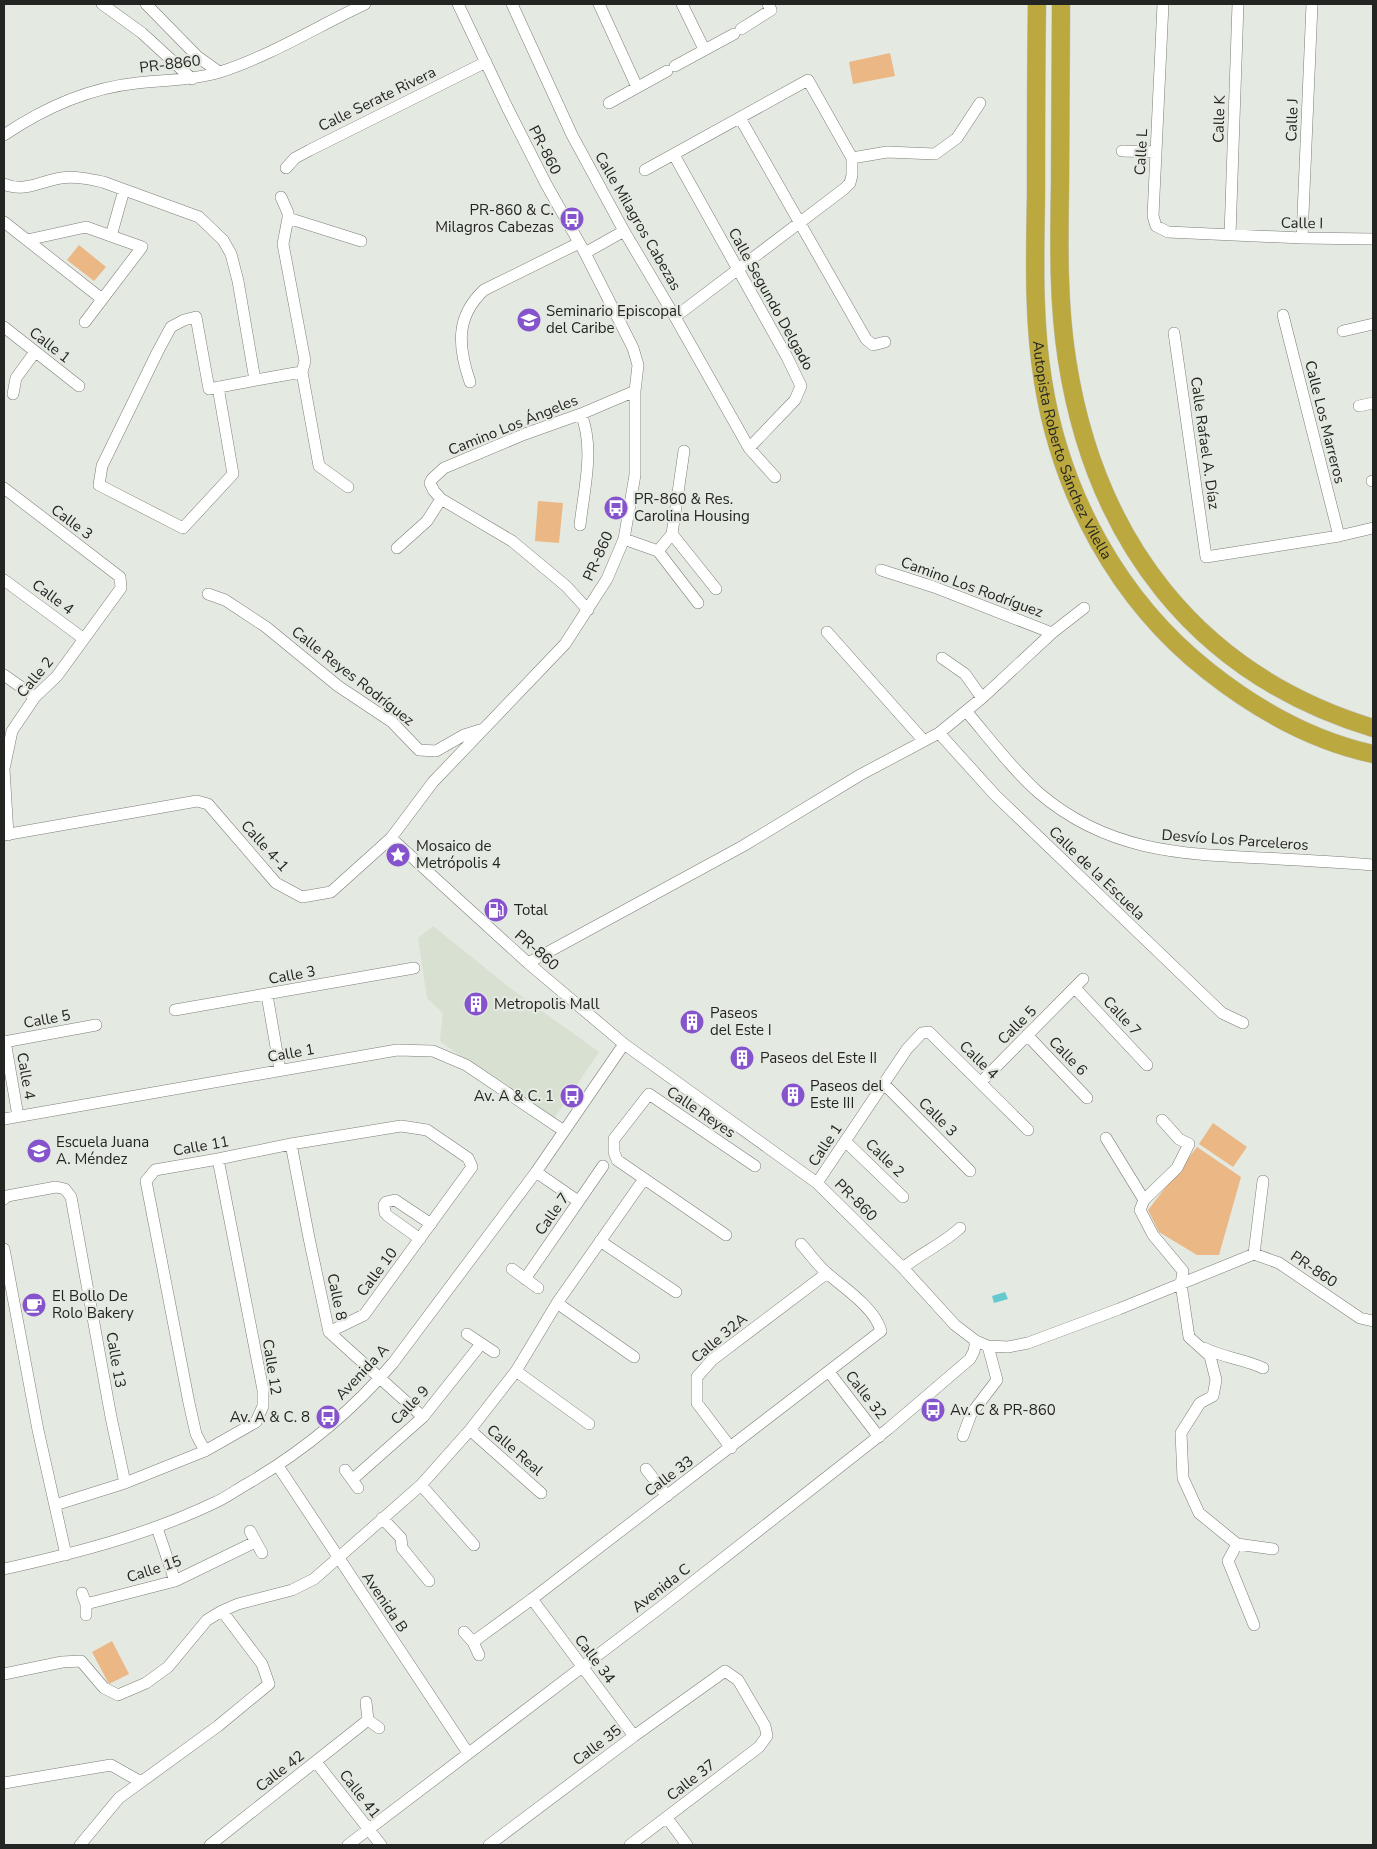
<svg xmlns="http://www.w3.org/2000/svg" width="1377" height="1849" font-family="'Nunito Sans',sans-serif">
<rect width="100%" height="100%" fill="#e4e9e1"/>
<path fill="#d7e0d1" d="M433 926 510 988 599 1052 551 1123 440 1041 443 1013 427 998 418 938Z"/>
<path fill="#eab785" d="M890 53 895 76 853 84 849 62Z
M79 245 106 267 94 281 67 260Z
M538 501 563 503 559 543 535 541Z
M1213 1123 1247 1147 1233 1167 1199 1144Z
M1197 1147 1241 1177 1219 1255H1197L1159 1232 1148 1210Z
M112 1641 129 1674 109 1684 92 1652Z"/>
<path fill="#65c9cd" d="M1005 1292 1008 1299 994 1303 992 1296Z"/>
<g fill="none" stroke-linecap="round" stroke-linejoin="round">
<defs>
<path id="minor" d="M102 4 142 33 192 79
M146 4 198 57 219 72
M513 4H512L572 135 624 231 675 317 749 448 775 477
M599 4 637 87
M682 4 704 49
M1163 4 1153 216 1156 226 1168 232 1302 238 1373 239
M741 29 771 10 768 4
M675 66 734 34
M609 103 667 71
M740 118 866 339 873 345 885 342
M4 135C44 108 88 88 137 83 166 80 193 80 220 72 270 56 318 26 365 4
M1122 151 1156 152
M674 155 787 357 801 386 795 400 749 448
M852 158 887 152 935 154 957 138 980 103
M286 168 295 158 310 150 486 62
M645 170 808 80 852 158V175L850 183 844 189 675 317
M4 184C24 193 41 181 61 178 75 176 89 179 103 182L199 217 223 240 231 254 238 281 255 380
M281 197 288 213V218
M4 222 102 299
M1230 235 1238 4
M1302 238 1312 4
M27 240 86 227 111 236
M585 253 624 231
M1283 315 1339 536
M85 322 142 247 111 236 124 190
M4 327 79 386
M1343 331 1373 324
M1174 333 1206 557 1339 536 1373 528
M302 372 319 466 348 487
M470 382C458 347 455 317 484 290L579 243
M218 387 233 474 183 528 99 485 102 466 158 351 171 327 184 320 196 317 209 389C240 383 271 377 302 372L305 361 283 244 288 218 361 241
M13 394 16 378 35 352
M1359 406 1373 403
M1372 481H1373
M4 488 120 577 121 588 57 676 35 697 12 731 4 769 8 835
M580 525C584 489 595 448 581 414
M672 534 716 589
M624 539 658 551 698 603
M397 548 427 521 441 499
M658 551 672 534 684 451
M881 570 934 587 1052 633
M4 580 84 639
M208 594 225 600 266 627 338 686 392 722 419 750 436 751 464 735 480 730
M588 610 566 586 512 541 441 499 434 491 430 483 432 479 444 468 525 434 581 414 635 391
M827 632 924 741
M942 658 965 674 982 698
M4 675 35 697
M966 711C989 738 1012 769 1039 793 1107 851 1179 854 1263 858 1300 860 1337 862 1373 865
M939 733 995 795 1222 1013 1243 1023
M4 835 197 801 208 804 276 883 302 897 331 892 391 838 433 782 565 644 607 579 624 539 635 475V391L638 365 633 348 585 253 546 184 507 107 458 4
M391 838 528 963 624 1044 817 1183 903 1268 955 1325 976 1341 988 1346 1008 1347 1028 1343 1119 1309 1254 1254 1279 1263 1360 1318 1373 1321
M528 963 743 846 860 775 939 733 982 698 1052 633 1084 608
M1075 988 1147 1065
M267 995 280 1070
M175 1010 414 968
M1027 1035 1087 1098
M5 1041 18 1116
M4 1042 96 1025
M981 1082 1083 979
M884 1084 970 1171
M4 1119 397 1050 433 1051 466 1065 564 1131
M1162 1120 1179 1139 1189 1144 1177 1168 1144 1200 1140 1210 1153 1235 1183 1271 1181 1284 1189 1337 1210 1356 1216 1380 1213 1396 1200 1403 1181 1433 1183 1478 1199 1513 1237 1544
M1106 1138 1144 1200
M845 1141 903 1197
M291 1144 309 1238 329 1332 423 1417
M536 1172 578 1201
M817 1183 907 1049 922 1033 929 1032 1028 1130
M4 1199 7 1196 56 1187 65 1189 71 1197 111 1417 125 1483
M726 1235 617 1160 614 1152V1139L649 1094 755 1166
M420 1239 388 1216 385 1213 384 1205 386 1202 395 1200 431 1224
M600 1241 676 1292
M4 1249 38 1430 66 1555
M1254 1254 1263 1181
M903 1268C921 1253 943 1244 960 1228
M512 1269 538 1288
M525 1279 603 1166
M557 1303 634 1357
M467 1334 494 1352
M1204 1348C1224 1358 1244 1359 1263 1368
M516 1371 589 1424
M829 1372 879 1437
M470 1430 541 1493
M963 1436 971 1414 997 1380 988 1346
M731 1448 697 1403V1377L712 1360 827 1273
M205 1451 196 1434 189 1403 146 1181 155 1170 218 1159 291 1144 401 1126 427 1130 468 1158 472 1167 364 1315 329 1332
M278 1466 468 1753
M646 1469 667 1496
M345 1470 358 1488
M353 1479 423 1417 481 1344
M421 1485 474 1545
M55 1505 125 1483 205 1451 256 1422 263 1406V1390L218 1159
M382 1518 401 1538 402 1548 429 1581
M157 1528 175 1581
M250 1531 262 1553
M1237 1544 1228 1561 1254 1625
M1237 1544 1273 1549
M4 1569C76 1553 147 1535 214 1503 226 1498 236 1490 247 1484 302 1452 352 1411 393 1363L536 1172 624 1044
M82 1593 86 1604V1615
M532 1599 634 1736
M86 1604 175 1581 255 1542
M464 1632 473 1642 479 1655
M473 1642 532 1599 881 1331C875 1308 845 1289 828 1274 818 1266 810 1254 801 1244
M4 1674 62 1662 81 1661 104 1688 118 1695 146 1683 168 1667 207 1620 222 1611 238 1604 292 1590 314 1579 421 1485 470 1430 516 1371 557 1303 644 1179
M366 1702 368 1720 379 1728
M316 1762 381 1845
M4 1783 111 1765 141 1782
M667 1818 687 1845
M80 1845 119 1798 218 1726 269 1684 262 1664 222 1611
M210 1845 368 1720
M348 1845 665 1604 888 1429 970 1359 974 1351 976 1341
M489 1845 634 1736 725 1671 738 1680 765 1726 767 1736 759 1747 630 1845"/>
<g id="highway">
<path id="s1" d="M1037 4C1036 67 1036 131 1036 195 1035 257 1033 320 1043 381 1061 494 1118 600 1208 671 1256 709 1313 741 1373 754"/>
<path d="M1061 4C1061 65 1060 125 1060 186 1059 244 1058 302 1067 360 1095 540 1196 674 1373 728"/>
</g>
</defs>
<use href="#minor" stroke="#7a7f77" stroke-width="12"/>
<use href="#highway" stroke="#c6c6c6" stroke-width="19"/>
<use href="#minor" stroke="#fff" stroke-width="11"/>
<use href="#highway" stroke="#bba83f" stroke-width="18"/>
</g>
<defs>
<symbol id="bus-disc" viewBox="-11 -11 22 22"><circle r="9.5" fill="#8554cd" stroke="#e4e9e1"/><path d="M-5-6H5V4H4V6H2V4H-2V6H-4V4H-5ZM-3.5-4V0h7V-4ZM-3.5 1.2v1.5H-2V1.2ZM2 1.2v1.5H3.5V1.2Z" fill="#fff"/></symbol>
<symbol id="school-disc" viewBox="-11 -11 22 22"><circle r="9.5" fill="#8554cd" stroke="#e4e9e1"/><path d="M0-5L7-2L0 1L-7-2ZM-4 1L0 2.5L4 1V4Q0 6-4 4Z" fill="#fff"/></symbol>
<symbol id="sight-disc" viewBox="-11 -11 22 22"><circle r="9.5" fill="#8554cd" stroke="#e4e9e1"/><path d="M0-6L1.8-2.2L6-1.7L2.9 1.2L3.7 5.4L0 3.3L-3.7 5.4L-2.9 1.2L-6-1.7L-1.8-2.2Z" fill="#fff"/></symbol>
<symbol id="fuel-disc" viewBox="-11 -11 22 22"><circle r="9.5" fill="#8554cd" stroke="#e4e9e1"/><path d="M-5.5-6h7V0h2V4h1.3V-2.5L3-4.5l.8-.8L6-3V5H2.5V1h-1V6h-7ZM-4.2-4.7v3.2H.2V-4.7Z" fill="#fff"/></symbol>
<symbol id="building-disc" viewBox="-11 -11 22 22"><circle r="9.5" fill="#8554cd" stroke="#e4e9e1"/><path d="M-4-6H4V6H1V3H-1V6H-4ZM-2.5-4.3h1.7v1.8h-1.7ZM.8-4.3h1.7v1.8H.8ZM-2.5-1h1.7V.8h-1.7ZM.8-1h1.7V.8H.8Z" fill="#fff"/></symbol>
<symbol id="cafe-disc" viewBox="-11 -11 22 22"><circle r="9.5" fill="#8554cd" stroke="#e4e9e1"/><path d="M-5.5-4.5H6V0H3Q3 3.5 0 3.5H-2.5Q-5.5 3.5-5.5 0ZM3-3.2v2h1.7v-2ZM-6 4.5H4V6H-6Z" fill="#fff"/></symbol>
</defs>
<g fill-rule="evenodd">
<use href="#bus-disc" x="558" y="205" width="28" height="28"/>
<use href="#school-disc" x="515" y="306" width="28" height="28"/>
<use href="#bus-disc" x="602" y="494" width="28" height="28"/>
<use href="#sight-disc" x="384" y="841" width="28" height="28"/>
<use href="#fuel-disc" x="482" y="896" width="28" height="28"/>
<use href="#building-disc" x="462" y="990" width="28" height="28"/>
<use href="#building-disc" x="678" y="1008" width="28" height="28"/>
<use href="#building-disc" x="728" y="1044" width="28" height="28"/>
<use href="#building-disc" x="779" y="1081" width="28" height="28"/>
<use href="#bus-disc" x="558" y="1082" width="28" height="28"/>
<use href="#school-disc" x="25" y="1137" width="28" height="28"/>
<use href="#cafe-disc" x="20" y="1291" width="28" height="28"/>
<use href="#bus-disc" x="919" y="1396" width="28" height="28"/>
<use href="#bus-disc" x="314" y="1403" width="28" height="28"/>
</g>
<g text-anchor="middle" stroke-width="4.5" stroke-linejoin="round" paint-order="stroke">
<g font-size="15" fill="#232522" stroke="#e4e9e1">
<text transform="translate(170 64) rotate(-7)" y="5">PR-8860</text>
<text transform="translate(377 99) rotate(-26)" y="5">Calle Serate Rivera</text>
<text transform="translate(1219 119) rotate(-88)" y="5">Calle K</text>
<text transform="translate(1292 120) rotate(-88)" y="5">Calle J</text>
<text transform="translate(545 150) rotate(63)" y="5">PR-860</text>
<text transform="translate(1141 152) rotate(-87)" y="5">Calle L</text>
<text transform="translate(638 221) rotate(60)" y="5">Calle Milagros Cabezas</text>
<text transform="translate(1302 223) rotate(1)" y="5">Calle I</text>
<text transform="translate(771 299) rotate(61)" y="5">Calle Segundo Delgado</text>
<text transform="translate(50 345) rotate(38)" y="5">Calle 1</text>
<text transform="translate(1325 422) rotate(76)" y="5">Calle Los Marreros</text>
<text transform="translate(513 425) rotate(-22)" y="5">Camino Los Ángeles</text>
<text transform="translate(1205 443) rotate(82)" y="5">Calle Rafael A. Díaz</text>
<text dy="5" stroke="none"><textPath href="#s1" startOffset="452">Autopista Roberto Sánchez Vilella</textPath></text>
<text transform="translate(72 522) rotate(37)" y="5">Calle 3</text>
<text transform="translate(598 556) rotate(-66)" y="5">PR-860</text>
<text transform="translate(972 587) rotate(20)" y="5">Camino Los Rodríguez</text>
<text transform="translate(53 597) rotate(37)" y="5">Calle 4</text>
<text transform="translate(353 676) rotate(38)" y="5">Calle Reyes Rodríguez</text>
<text transform="translate(35 677) rotate(-50)" y="5">Calle 2</text>
<text transform="translate(1235 840) rotate(4)" y="5">Desvío Los Parceleros</text>
<text transform="translate(265 846) rotate(48)" y="5">Calle 4-1</text>
<text transform="translate(1097 873) rotate(44)" y="5">Calle de la Escuela</text>
<text transform="translate(537 950) rotate(41)" y="5">PR-860</text>
<text transform="translate(292 975) rotate(-10)" y="5">Calle 3</text>
<text transform="translate(1122 1016) rotate(47)" y="5">Calle 7</text>
<text transform="translate(47 1019) rotate(-10)" y="5">Calle 5</text>
<text transform="translate(1017 1025) rotate(-45)" y="5">Calle 5</text>
<text transform="translate(291 1053) rotate(-10)" y="5">Calle 1</text>
<text transform="translate(1068 1056) rotate(46)" y="5">Calle 6</text>
<text transform="translate(979 1060) rotate(44)" y="5">Calle 4</text>
<text transform="translate(26 1076) rotate(80)" y="5">Calle 4</text>
<text transform="translate(701 1112) rotate(34)" y="5">Calle Reyes</text>
<text transform="translate(938 1117) rotate(45)" y="5">Calle 3</text>
<text transform="translate(825 1145) rotate(-56)" y="5">Calle 1</text>
<text transform="translate(201 1146) rotate(-10)" y="5">Calle 11</text>
<text transform="translate(885 1158) rotate(44)" y="5">Calle 2</text>
<text transform="translate(856 1200) rotate(45)" y="5">PR-860</text>
<text transform="translate(552 1214) rotate(-55)" y="5">Calle 7</text>
<text transform="translate(1314 1269) rotate(34)" y="5">PR-860</text>
<text transform="translate(377 1272) rotate(-53)" y="5">Calle 10</text>
<text transform="translate(337 1297) rotate(78)" y="5">Calle 8</text>
<text transform="translate(719 1338) rotate(-40)" y="5">Calle 32A</text>
<text transform="translate(116 1360) rotate(80)" y="5">Calle 13</text>
<text transform="translate(272 1367) rotate(81)" y="5">Calle 12</text>
<text transform="translate(362 1372) rotate(-47)" y="5">Avenida A</text>
<text transform="translate(866 1395) rotate(52)" y="5">Calle 32</text>
<text transform="translate(410 1405) rotate(-46)" y="5">Calle 9</text>
<text transform="translate(515 1450) rotate(41)" y="5">Calle Real</text>
<text transform="translate(669 1476) rotate(-37)" y="5">Calle 33</text>
<text transform="translate(154 1569) rotate(-18)" y="5">Calle 15</text>
<text transform="translate(661 1588) rotate(-38)" y="5">Avenida C</text>
<text transform="translate(385 1602) rotate(56)" y="5">Avenida B</text>
<text transform="translate(595 1659) rotate(53)" y="5">Calle 34</text>
<text transform="translate(597 1745) rotate(-37)" y="5">Calle 35</text>
<text transform="translate(280 1771) rotate(-38)" y="5">Calle 42</text>
<text transform="translate(691 1780) rotate(-38)" y="5">Calle 37</text>
<text transform="translate(360 1794) rotate(52)" y="5">Calle 41</text>
</g>
<g font-size="15" fill="#232522" stroke="#e4e9e1" text-anchor="start">
<text x="554" y="215" text-anchor="end">PR-860 &amp; C.<tspan x="554" dy="17">Milagros Cabezas</tspan></text>
<text x="546" y="316">Seminario Episcopal<tspan x="546" dy="17">del Caribe</tspan></text>
<text x="634" y="504">PR-860 &amp; Res.<tspan x="634" dy="17">Carolina Housing</tspan></text>
<text x="416" y="851">Mosaico de<tspan x="416" dy="17">Metrópolis 4</tspan></text>
<text x="514" y="915">Total</text>
<text x="494" y="1009">Metropolis Mall</text>
<text x="710" y="1018">Paseos<tspan x="710" dy="17">del Este I</tspan></text>
<text x="760" y="1063">Paseos del Este II</text>
<text x="810" y="1091">Paseos del<tspan x="810" dy="17">Este III</tspan></text>
<text x="554" y="1101" text-anchor="end">Av. A &amp; C. 1</text>
<text x="56" y="1147">Escuela Juana<tspan x="56" dy="17">A. Méndez</tspan></text>
<text x="52" y="1301">El Bollo De<tspan x="52" dy="17">Rolo Bakery</tspan></text>
<text x="950" y="1415">Av. C &amp; PR-860</text>
<text x="310" y="1422" text-anchor="end">Av. A &amp; C. 8</text>
</g>
</g>
<rect width="1377" height="1849" fill="none" stroke="#232522" stroke-width="10"/>
</svg>
